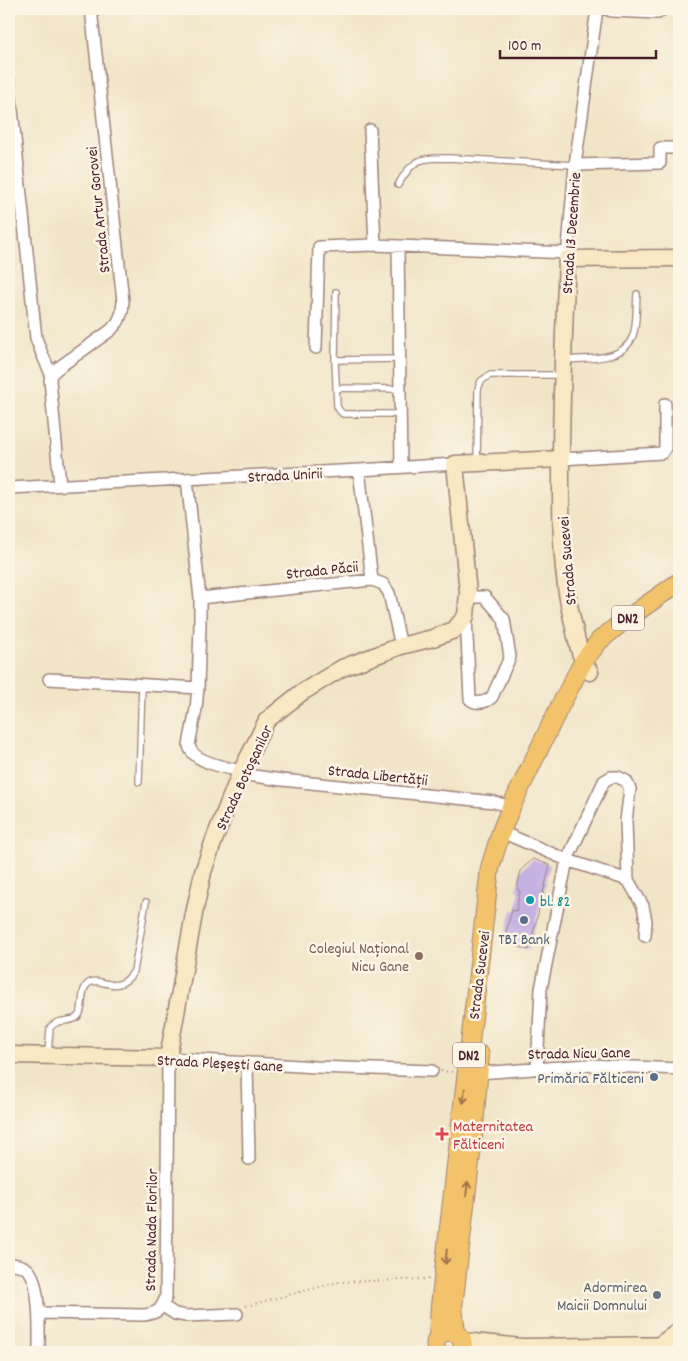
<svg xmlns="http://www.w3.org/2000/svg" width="688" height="1361" font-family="Dekko,sans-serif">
<rect width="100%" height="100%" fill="#fcf5e5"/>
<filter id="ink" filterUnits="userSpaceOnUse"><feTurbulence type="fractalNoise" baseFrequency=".02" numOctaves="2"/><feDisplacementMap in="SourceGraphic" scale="10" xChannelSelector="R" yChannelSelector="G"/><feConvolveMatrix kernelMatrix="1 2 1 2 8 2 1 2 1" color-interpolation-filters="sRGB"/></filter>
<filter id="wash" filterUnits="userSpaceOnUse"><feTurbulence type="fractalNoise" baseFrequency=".0096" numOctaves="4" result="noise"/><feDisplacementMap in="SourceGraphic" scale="20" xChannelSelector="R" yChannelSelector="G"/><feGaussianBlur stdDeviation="1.12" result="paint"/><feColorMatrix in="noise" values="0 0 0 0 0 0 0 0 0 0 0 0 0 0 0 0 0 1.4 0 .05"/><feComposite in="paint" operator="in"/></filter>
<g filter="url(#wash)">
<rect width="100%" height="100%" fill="#f1e5c8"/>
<g id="blocks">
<path fill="#c5b0e2" d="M533 859 550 865 529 950 510 944 506 932 512 910 516 911 520 891 517 889 521 870Z"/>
</g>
</g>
<g filter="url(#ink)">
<use href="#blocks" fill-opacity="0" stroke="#9e827a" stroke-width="1"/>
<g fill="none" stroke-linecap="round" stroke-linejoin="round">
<defs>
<path id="lane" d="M398 185C414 158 419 158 449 158L575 165
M399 359 335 360 337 406 339 410 343 414H400
M335 360 336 292
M565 360C588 358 627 362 634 332 637 320 636 306 637 294
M336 388 400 389
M477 462 478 389 481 381 490 375H560
M139 782 142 685
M48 1053 50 1028C51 1026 54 1024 56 1023 63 1019 76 1023 80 1013 84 1004 80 989 89 983 101 975 117 998 134 971L146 902"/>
<path id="street" d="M606 9 612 11 658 13 663 9
M9 81 36 338 42 354 51 374
M370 130 375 245
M575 165 660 163V148H679
M398 246 401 467
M567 259 575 165 597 9
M316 348 319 247 375 245 568 253
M561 459 662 453 665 448V404
M359 470 372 580
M187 479 200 598V625L198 688 196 709 189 745C191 762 227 768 242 771
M60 485 50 380 51 374 58 368 111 330 118 322 122 312 123 301 91 9
M9 488 359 470 455 464
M200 598 372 580 383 584 389 593 401 646
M466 616 470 699C476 705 487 702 492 697L510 657 504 619 485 597H467
M49 679 198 688
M240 774 282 780 494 802 511 807
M511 836 567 860 628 880
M247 1064 249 1159
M537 1069 541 989 567 860 604 781 611 777H618L626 781 630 789 626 821 628 880 643 906 646 921 645 936
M479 1073 588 1065 679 1069
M9 1264C15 1264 22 1265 27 1269 41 1278 39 1336 39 1352
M163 1306 175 1314 186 1316 237 1314
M39 1313 144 1315C158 1313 161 1310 166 1297L168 1058 316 1067 432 1071"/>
<path id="secondary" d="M590 672C579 657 577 641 573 623 560 571 561 518 561 464 561 396 564 328 567 259L679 258
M9 1055 168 1058 194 914 203 872 214 840 240 774 267 720 301 693 342 668 401 646 433 638 454 630 466 616 468 592 455 464 561 459
M463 1341 522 1347 679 1345
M658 1346 679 1331"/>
<path id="primary" d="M456 1333 453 1307 473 1137 480 1055
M438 1337 440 1306 490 868 501 832 511 807 558 710 583 662 599 641 621 623 679 582
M437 1352C427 1325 472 1325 461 1352"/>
</defs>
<use href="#lane" stroke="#9e827a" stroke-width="8"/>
<use href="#street" stroke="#9e827a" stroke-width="14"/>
<use href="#secondary" stroke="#9e827a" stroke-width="19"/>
<use href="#primary" stroke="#9e827a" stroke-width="20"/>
<path stroke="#9e827a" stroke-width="2" stroke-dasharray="1 4" stroke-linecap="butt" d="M441 1071 454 1072
M246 1306 339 1282 430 1279"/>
<use href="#lane" stroke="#fff" stroke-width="5.5"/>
<use href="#street" stroke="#fff" stroke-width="11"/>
<use href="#secondary" stroke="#fae7c3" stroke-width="16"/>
<use href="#primary" stroke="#f2c36a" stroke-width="18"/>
</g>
<defs><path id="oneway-shaft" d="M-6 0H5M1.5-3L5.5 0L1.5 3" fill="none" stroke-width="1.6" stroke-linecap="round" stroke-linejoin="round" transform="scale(1.25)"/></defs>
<g stroke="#9e714a">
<use href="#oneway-shaft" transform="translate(464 1096) rotate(96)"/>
<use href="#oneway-shaft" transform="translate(467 1189) rotate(-83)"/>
<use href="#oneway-shaft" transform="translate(446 1257) rotate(96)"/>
</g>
</g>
<circle fill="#0f9aa8" stroke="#fcf5e5" stroke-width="2" cx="530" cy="900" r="5"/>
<g fill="#5c6f8a" stroke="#fcf5e5" stroke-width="2">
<circle cx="524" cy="920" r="5"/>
<circle cx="654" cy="1077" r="5"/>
</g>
<circle fill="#8d6e63" stroke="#fcf5e5" stroke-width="2" cx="419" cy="956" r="5"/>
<path fill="#e0444e" stroke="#fcf5e5" stroke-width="2" d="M439.5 1126.5h5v5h5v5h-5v5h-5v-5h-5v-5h5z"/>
<circle fill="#6b7280" stroke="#fcf5e5" stroke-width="2" cx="657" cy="1295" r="5"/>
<g text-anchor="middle" stroke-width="5" stroke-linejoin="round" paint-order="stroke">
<g fill="#fcf5e5" stroke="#7f5f63" stroke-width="1">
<rect x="612" y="605.5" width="32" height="25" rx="4"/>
<rect x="453" y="1042.5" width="32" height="25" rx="4"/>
</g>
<g font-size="15" font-weight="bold" fill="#4a1f2b">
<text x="628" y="623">DN2</text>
<text x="469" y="1060">DN2</text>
</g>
<g font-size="16" fill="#4a1f2b" stroke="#fcf5e5">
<text transform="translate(97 210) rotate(-96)" y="6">Strada Artur Gorovei</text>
<text transform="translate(570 233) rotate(-86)" y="6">Strada 13 Decembrie</text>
<text transform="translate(285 474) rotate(-3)" y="6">Strada Unirii</text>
<text transform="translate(566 561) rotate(-95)" y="6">Strada Sucevei</text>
<text transform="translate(322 569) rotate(-6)" y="6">Strada Păcii</text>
<text transform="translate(378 774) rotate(6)" y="6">Strada Libertății</text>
<text transform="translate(243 777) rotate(-65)" y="6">Strada Botoșanilor</text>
<text transform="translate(478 975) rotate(-83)" y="6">Strada Sucevei</text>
<text transform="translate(579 1052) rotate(-1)" y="6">Strada Nicu Gane</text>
<text transform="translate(220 1062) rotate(3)" y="6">Strada Pleșești Gane</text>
<text transform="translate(150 1230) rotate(-89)" y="6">Strada Nada Florilor</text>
</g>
<g font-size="16" fill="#0d838f" stroke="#fcf5e5" text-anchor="start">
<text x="540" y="906">bl. 82</text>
</g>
<g font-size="16" fill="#4e5e75" stroke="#fcf5e5">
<text x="524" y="944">TBI Bank</text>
<text x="644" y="1083" text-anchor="end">Primăria Fălticeni</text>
</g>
<g font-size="16" fill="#785e54" stroke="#fcf5e5" text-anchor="end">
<text x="409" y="953">Colegiul Național<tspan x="409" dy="18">Nicu Gane</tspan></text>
</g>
<g font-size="16" fill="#be3a42" stroke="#fcf5e5" text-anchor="start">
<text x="453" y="1131">Maternitatea<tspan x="453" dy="18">Fălticeni</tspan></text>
</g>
<g font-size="16" fill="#5b616d" stroke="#fcf5e5" text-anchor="end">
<text x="647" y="1292">Adormirea<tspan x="647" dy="18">Maicii Domnului</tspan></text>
</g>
</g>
<rect width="688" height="1361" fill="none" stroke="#fcf5e5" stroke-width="30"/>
<path d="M500 50v8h156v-8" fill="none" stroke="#4a1f2b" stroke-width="2.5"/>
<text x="508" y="50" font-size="15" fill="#4a1f2b" stroke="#fcf5e5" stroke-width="4" paint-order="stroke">100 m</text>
</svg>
